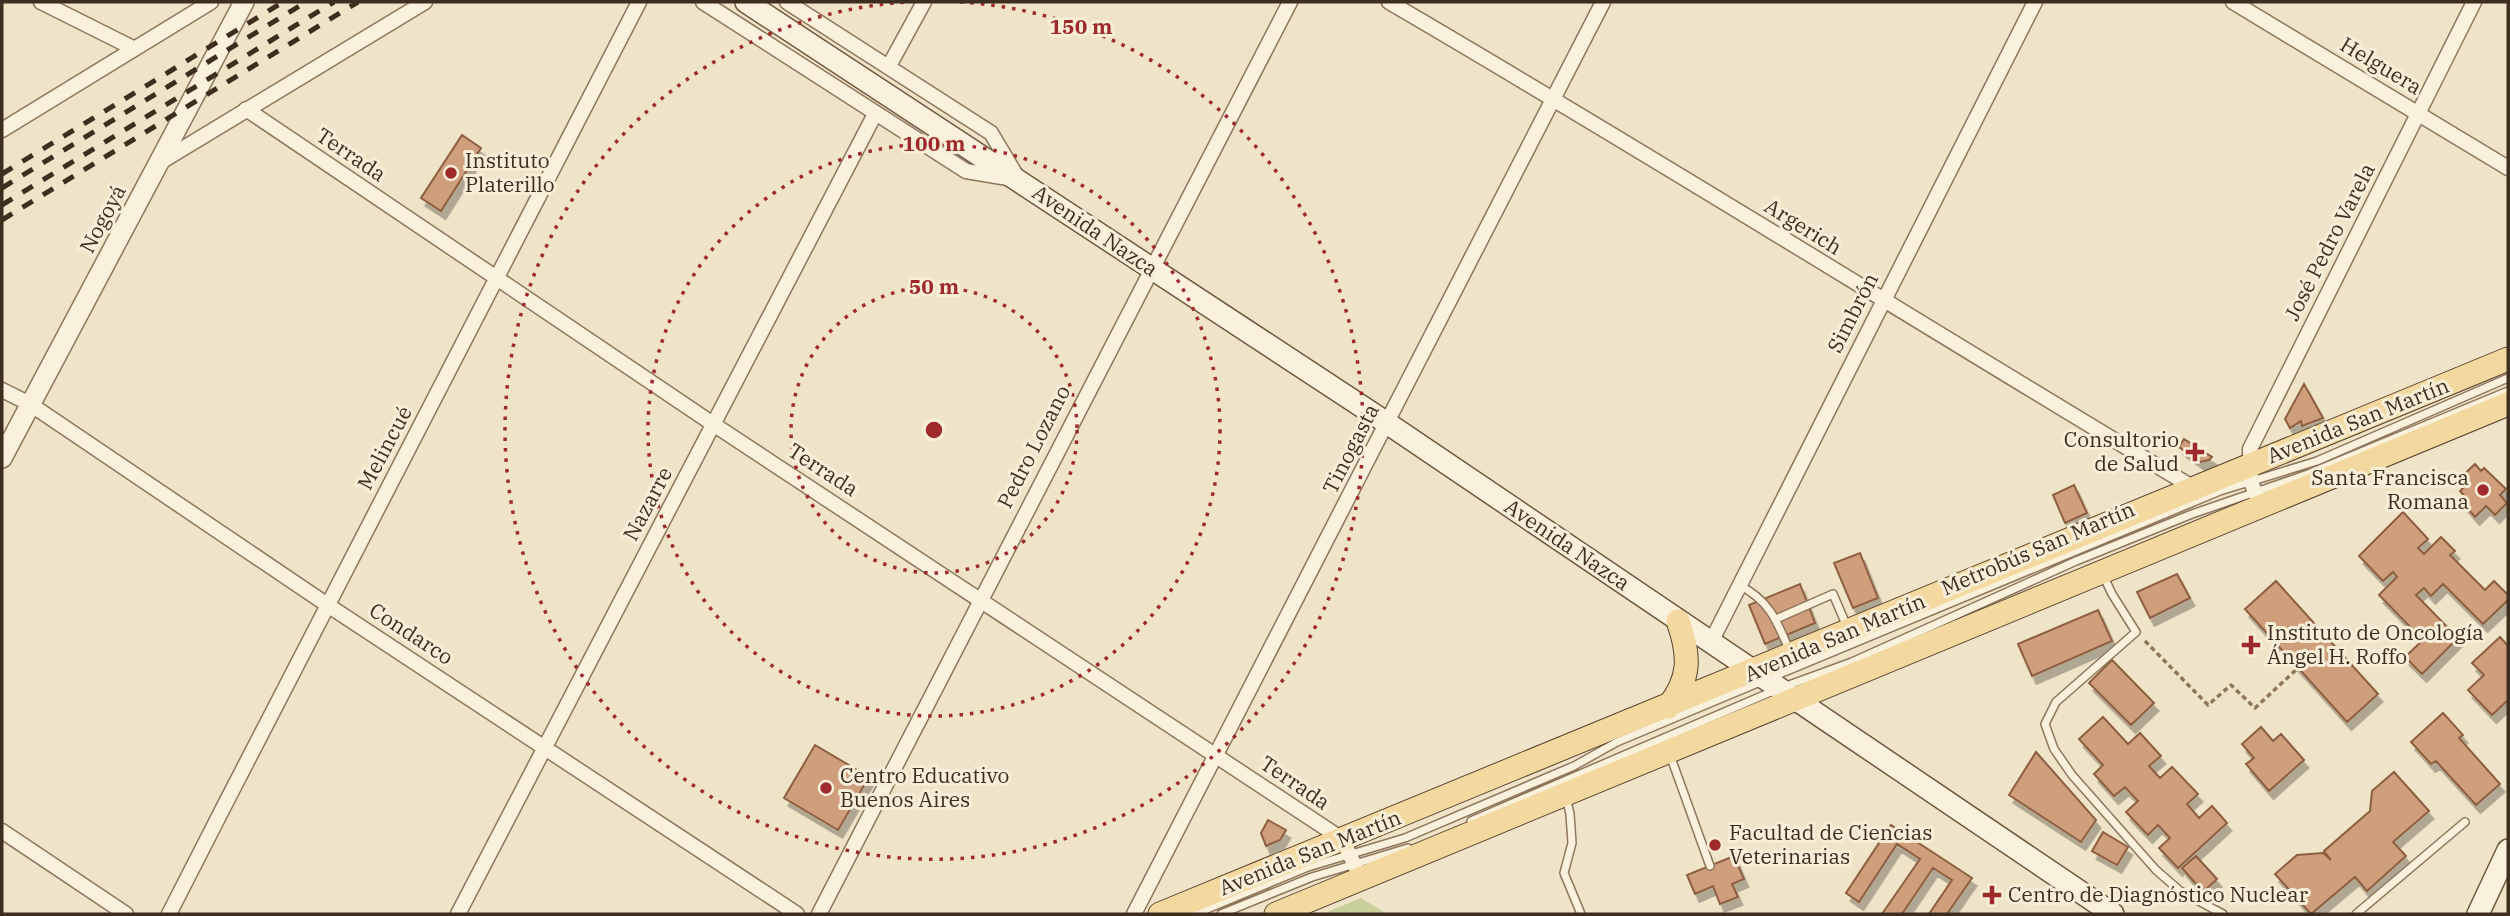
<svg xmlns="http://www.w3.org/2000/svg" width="2510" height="916" font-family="'IBM Plex Serif',serif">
<defs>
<filter id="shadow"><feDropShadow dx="4.5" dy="8" stdDeviation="0" flood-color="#0004"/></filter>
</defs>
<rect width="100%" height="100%" fill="#f0e4c8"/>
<path fill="#c9cf9b" d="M1361 898 1387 914H1322Z"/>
<path fill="#cf9f7d" stroke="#8d5f41" stroke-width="2" filter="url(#shadow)" d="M462 135 481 148 441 211 421 198Z
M2304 384 2323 418 2302 426 2301 421 2290 428 2285 419Z
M2184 439 2212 457 2209 460 2200 462 2179 447Z
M2475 464 2481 471 2484 468 2506 489 2500 495 2507 503 2495 515 2486 506 2475 517 2463 503 2467 499 2460 491 2465 486 2458 480Z
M2074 485 2087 513 2065 523 2053 495Z
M2403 512 2428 539 2418 548 2424 554 2441 537 2455 551 2450 555 2485 590 2494 581 2508 595V600L2483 624 2443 584 2431 596 2424 588 2416 595 2458 638 2422 674 2405 657 2423 640 2379 595 2397 577 2393 572 2383 581 2359 556Z
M1860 553 1878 598 1853 608 1834 563Z
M2177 574 2190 598 2150 618 2137 592Z
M2276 581 2378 694 2347 722 2245 609Z
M1800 584 1815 623 1765 644 1749 605Z
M2098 610 2112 641 2032 676 2018 644Z
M2500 637 2508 646V700L2492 715 2468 690 2484 675 2472 663Z
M2112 660 2154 703 2131 725 2089 683Z
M2443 713 2463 735 2459 738 2500 784 2476 805 2436 761 2431 764 2411 742Z
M2103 717 2128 744 2140 733 2161 756 2149 766 2160 778 2172 767 2198 794 2187 804 2199 818 2212 806 2227 823 2178 868 2159 848 2170 838 2158 825 2148 835 2126 812 2138 801 2125 787 2114 796 2094 774 2103 765 2079 739Z
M2261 727 2273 741 2281 734 2304 760 2269 791 2246 764 2254 758 2242 744Z
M815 745 869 777 838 830 784 798Z
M2036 752 2096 820 2081 842 2009 795Z
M2394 772 2429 811 2393 842 2406 856 2367 891 2355 877 2311 914 2275 874 2297 855 2323 853 2331 860 2324 851 2370 811 2372 791Z
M1268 820 1286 830 1280 840 1266 846 1261 833Z
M1891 825 1972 878 1947 914H1929L1952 880 1933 868 1902 914H1882L1920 859 1897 844 1859 902 1846 893Z
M2103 832 2128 847 2117 865 2092 851Z
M1734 856 1744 879 1732 884 1738 897 1720 904 1713 886 1695 894 1687 875Z
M2196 856 2217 879 2203 892 2182 868Z"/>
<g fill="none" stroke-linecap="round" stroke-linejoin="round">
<defs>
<path id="service" d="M2103 575 2112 594 2136 632 2056 702 2045 724 2054 749 2072 775 2156 870 2180 891 2223 914
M1739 585C1770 601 1777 621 1790 652
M1776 619 1833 594 1848 629
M1670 755 1710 866
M1566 797 1570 814 1572 843 1564 873 1581 914
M1471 821 1778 689 1852 662 2076 561 2192 514 2308 474 2508 391
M1195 914 1308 867 1405 838 1574 766 1617 742 1765 680 2220 491 2317 461 2508 378
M1221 914 1312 877 1408 848
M2356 914 2465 822"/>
<path id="minor" d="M41 2 133 48
M703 2 966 171 1008 178
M787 2 991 133 1016 175
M1389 2C1660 160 1925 327 2194 488
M2233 2 2508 168
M889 66 924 2
M246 109 713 424 1342 839 1361 878
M2 130 211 2
M159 163 425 2
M2 390 30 404 326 604 797 914
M2260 505 2251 482 2250 449 2474 2
M1710 644 2035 2
M2 831 126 914
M169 914C324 609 485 307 639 2
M458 914 875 114
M819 914 1290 2
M1134 914 1603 2"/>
<path id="tertiary" d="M2 458 244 2"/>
<path id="secondary" d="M746 2 1387 423 2113 914
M2478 914 2508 850"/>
<path id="primary" d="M1668 707C1691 678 1690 655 1678 621
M1160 914 2508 359
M1276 914 2508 404"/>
</defs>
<use href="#service" stroke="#8d765c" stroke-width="10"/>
<use href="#minor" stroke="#8d765c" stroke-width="17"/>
<use href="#tertiary" stroke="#8d765c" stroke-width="22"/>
<use href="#secondary" stroke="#6f573f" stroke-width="24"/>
<use href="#primary" stroke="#5b4430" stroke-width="25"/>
<path stroke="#8d765c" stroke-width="3.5" stroke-dasharray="5 3.5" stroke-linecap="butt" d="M2145 641 2208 705 2231 685 2255 708 2298 668"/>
<use href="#service" stroke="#faf1dc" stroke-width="7"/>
<use href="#minor" stroke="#faf1dc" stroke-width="14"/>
<use href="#tertiary" stroke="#faf1dc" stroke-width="19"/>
<use href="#secondary" stroke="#faf1dc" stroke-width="21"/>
<use href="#primary" stroke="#f3d9a0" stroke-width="23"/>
<path stroke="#3d2e20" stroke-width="5" stroke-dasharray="12 12" stroke-linecap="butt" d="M2 174 283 2
M2 188 306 2
M2 205 334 2
M2 220 358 2"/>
</g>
<g fill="none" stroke="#9e2a2b" stroke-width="3.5" stroke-dasharray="3.5 7">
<circle cx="934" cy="430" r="143"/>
<circle cx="934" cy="430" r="286"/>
<path d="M960 2A429 429 0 1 1 908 2"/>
</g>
<g fill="#9e2a2b" stroke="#f7eed8" stroke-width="2.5">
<circle cx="451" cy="173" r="7"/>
<path d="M2191.5 441.5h7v7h7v7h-7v7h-7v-7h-7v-7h7z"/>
<circle cx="2483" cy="490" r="7"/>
<path d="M2247.5 634.5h7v7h7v7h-7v7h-7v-7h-7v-7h7z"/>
<circle cx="826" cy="788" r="7"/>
<circle cx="1715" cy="845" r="7"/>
<path d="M1988.5 884.5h7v7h7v7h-7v7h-7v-7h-7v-7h7z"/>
</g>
<g text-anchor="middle" stroke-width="6" stroke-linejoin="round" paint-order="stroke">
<g font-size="21" fill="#3d2e20" stroke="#f7eed8">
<text transform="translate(2381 66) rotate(31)" y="7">Helguera</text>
<text transform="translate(351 155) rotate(34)" y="7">Terrada</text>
<text transform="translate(103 219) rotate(-62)" y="7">Nogoyá</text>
<text transform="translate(1803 227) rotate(32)" y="7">Argerich</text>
<text transform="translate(1095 231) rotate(34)" y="7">Avenida Nazca</text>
<text transform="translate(2330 242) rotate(-63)" y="7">José Pedro Varela</text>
<text transform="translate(1853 313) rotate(-63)" y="7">Simbrón</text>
<text transform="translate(2358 421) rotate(-22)" y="7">Avenida San Martín</text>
<text transform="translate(1034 447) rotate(-63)" y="7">Pedro Lozano</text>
<text transform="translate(385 448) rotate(-62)" y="7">Melincué</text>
<text transform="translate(1351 449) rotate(-63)" y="7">Tinogasta</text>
<text transform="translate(823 470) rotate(33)" y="7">Terrada</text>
<text transform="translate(648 504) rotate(-62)" y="7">Nazarre</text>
<text transform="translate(1567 545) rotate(34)" y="7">Avenida Nazca</text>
<text transform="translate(2038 549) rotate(-23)" y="7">Metrobús San Martín</text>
<text transform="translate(411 634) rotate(33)" y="7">Condarco</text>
<text transform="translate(1835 638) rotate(-23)" y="7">Avenida San Martín</text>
<text transform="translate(1295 783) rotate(34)" y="7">Terrada</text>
<text transform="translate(1310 853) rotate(-22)" y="7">Avenida San Martín</text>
</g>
<g font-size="21" fill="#3d2e20" stroke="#f7eed8" text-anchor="start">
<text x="465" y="168">Instituto<tspan x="465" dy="24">Platerillo</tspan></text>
<text x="2179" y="447" text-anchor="end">Consultorio<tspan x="2179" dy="24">de Salud</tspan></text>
<text x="2469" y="485" text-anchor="end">Santa Francisca<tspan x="2469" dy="24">Romana</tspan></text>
<text x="2267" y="640">Instituto de Oncología<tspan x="2267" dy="24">Ángel H. Roffo</tspan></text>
<text x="840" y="783">Centro Educativo<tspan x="840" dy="24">Buenos Aires</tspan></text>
<text x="1729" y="840">Facultad de Ciencias<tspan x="1729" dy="24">Veterinarias</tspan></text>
<text x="2008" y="902">Centro de Diagnóstico Nuclear</text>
</g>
</g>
<circle cx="934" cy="430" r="10" fill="#9e2a2b" stroke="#f7eed8" stroke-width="3.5"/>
<g font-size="21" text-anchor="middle" font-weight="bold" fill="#9e2a2b" stroke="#f7eed8" stroke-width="6" stroke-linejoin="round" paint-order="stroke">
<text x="1081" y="34">150 m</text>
<text x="934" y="151">100 m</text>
<text x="934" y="294">50 m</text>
</g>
<rect width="2510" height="916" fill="none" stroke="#3d2e20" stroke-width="7"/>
</svg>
